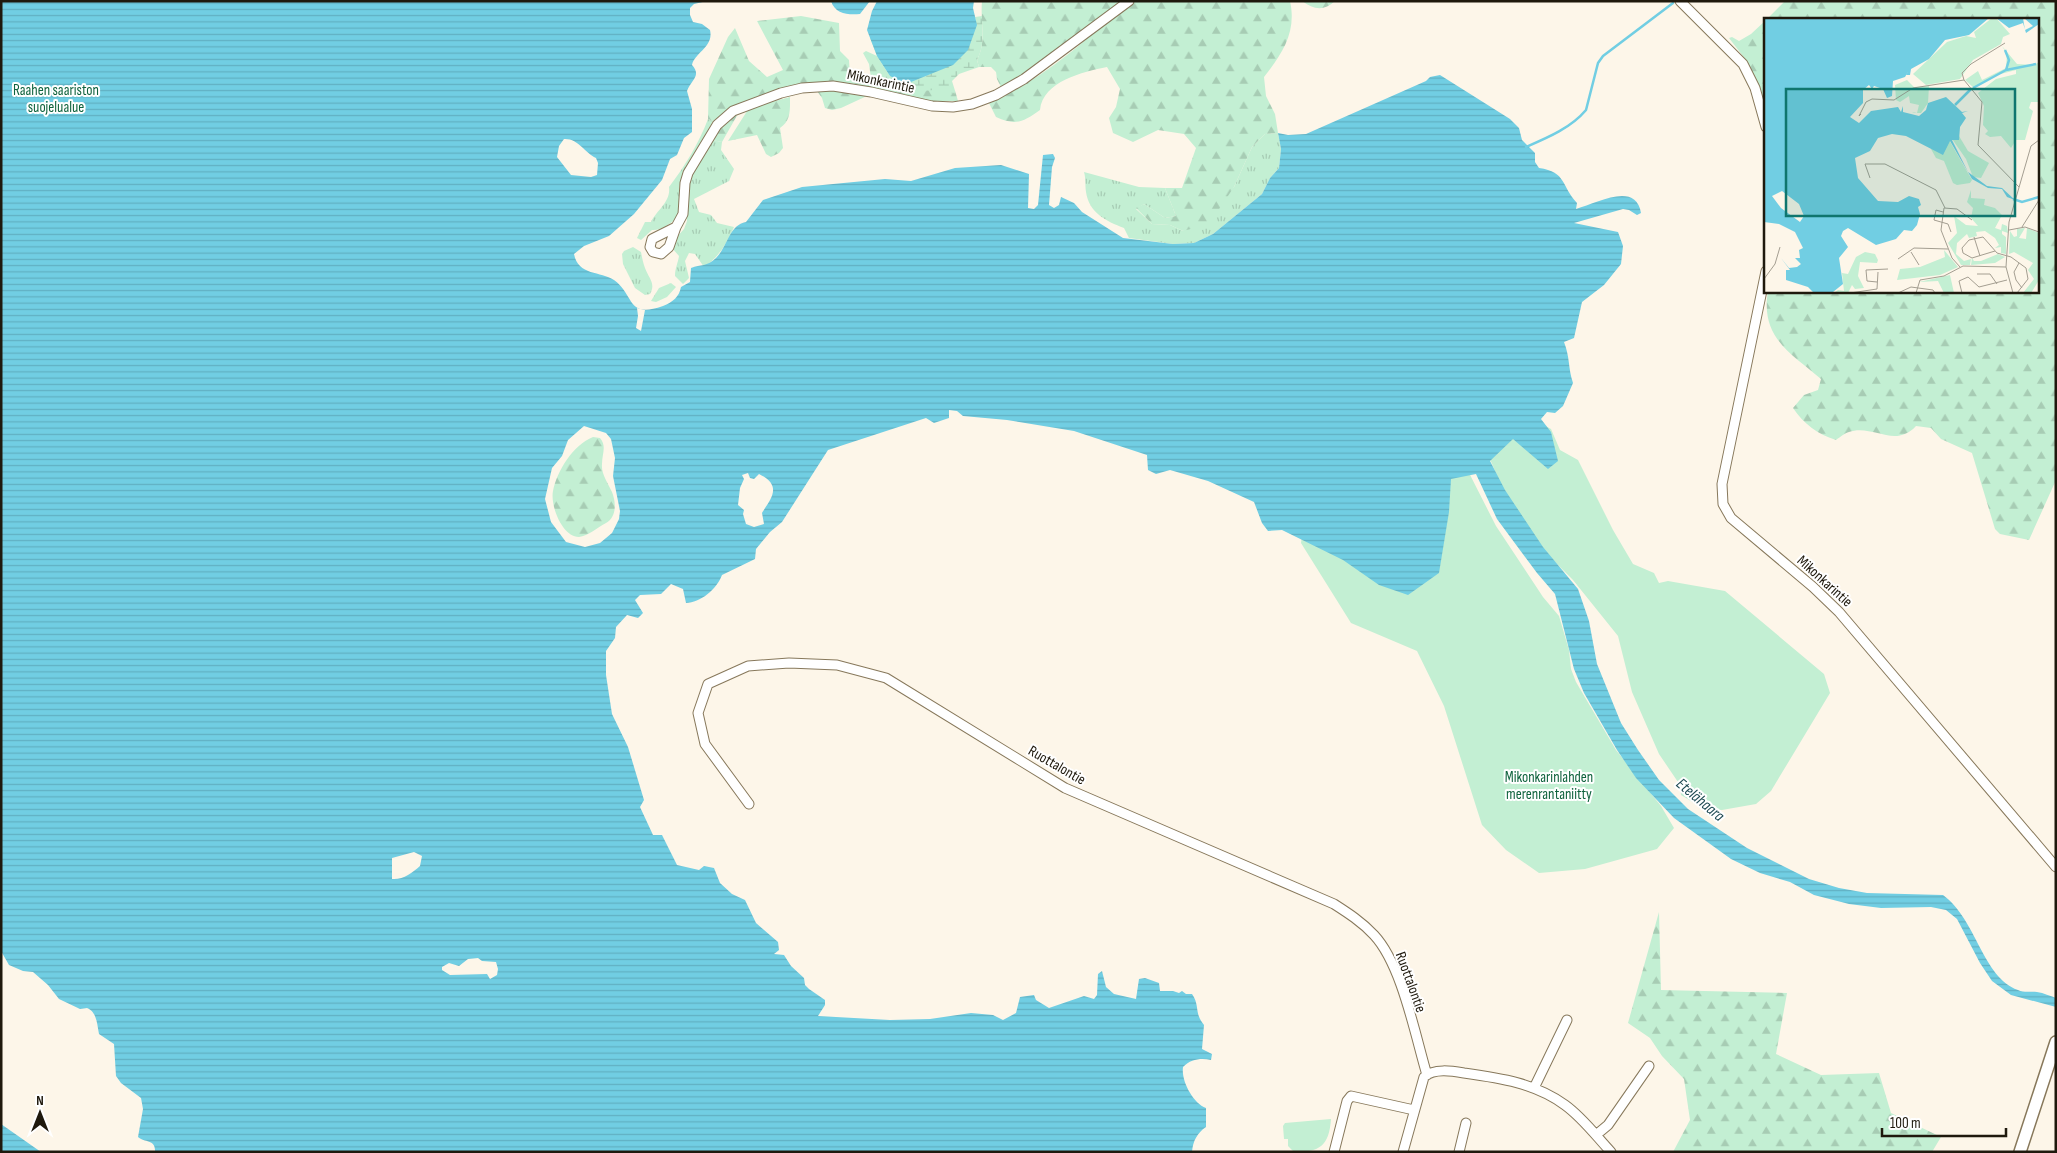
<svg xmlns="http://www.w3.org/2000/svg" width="2057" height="1153" font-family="'Sofia Sans Condensed',sans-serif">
<defs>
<pattern id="grass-tufts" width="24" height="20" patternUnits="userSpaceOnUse" patternTransform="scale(1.25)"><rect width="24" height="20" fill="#c3efd3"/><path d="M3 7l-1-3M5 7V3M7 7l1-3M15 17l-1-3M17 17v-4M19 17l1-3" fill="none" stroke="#a7ccb4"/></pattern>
<pattern id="forest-firs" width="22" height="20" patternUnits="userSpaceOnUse" patternTransform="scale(1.25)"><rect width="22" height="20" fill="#c3efd3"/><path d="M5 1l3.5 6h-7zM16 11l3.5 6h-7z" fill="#a7ccb4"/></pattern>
<pattern id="wetland-marsh" width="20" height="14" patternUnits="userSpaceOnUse" patternTransform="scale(1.25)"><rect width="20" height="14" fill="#c3efd3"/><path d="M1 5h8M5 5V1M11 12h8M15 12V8" fill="none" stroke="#a7ccb4"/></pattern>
<pattern id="water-rules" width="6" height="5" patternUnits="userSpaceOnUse" patternTransform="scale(1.25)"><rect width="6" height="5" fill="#71cee3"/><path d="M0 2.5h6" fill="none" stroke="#61b0c2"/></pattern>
</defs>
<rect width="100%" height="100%" fill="#fdf6e9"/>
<path fill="url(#grass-tufts)" d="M708 119 713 121C704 140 685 163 680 184 677 194 683 205 678 215 674 223 660 231 652 230L641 240 637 238 645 222H651C657 210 671 202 669 187 685 166 699 143 708 119Z
M1278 133 1281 149 1279 168 1270 178 1262 194 1213 234 1194 243 1173 244 1129 238 1124 228C1106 221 1089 213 1086 192 1085 185 1086 179 1084 172L1139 187 1165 188 1176 216 1165 218 1144 204 1136 209 1152 224 1170 225 1183 231 1234 187 1252 147 1265 134Z
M712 140 722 142 721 150 734 169 729 181 694 199 699 212 711 215 717 223 734 227C726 244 720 256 704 267L695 254 689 253 685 261 689 278 683 284 675 276C675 268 678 263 679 256L672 248 675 239 684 229 687 221 686 208 691 175Z
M633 247 641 252C642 257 643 263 645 268 649 279 656 283 650 294L645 295 635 288 623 264 622 254 624 251Z
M671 283 676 287 667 297 656 302 651 301 659 288Z"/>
<path fill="url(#forest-firs)" d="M982 1H1124L1075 41 1002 89 997 79 996 72 991 67H979L977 60C987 41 980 22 982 1Z
M1137 1H1290C1297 32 1282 54 1264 77L1266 96 1275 114 1278 133 1265 134 1252 147 1234 187 1209 224 1183 231 1170 225 1152 224 1136 208 1144 204 1165 218 1176 216 1165 188H1182L1196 148 1184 134 1158 130 1133 142 1113 133 1109 118 1116 107 1120 89 1107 67C1083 72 1043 81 1040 110 1023 122 1016 126 996 117L989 103C1021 89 1050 69 1076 48 1095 33 1114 9 1137 1Z
M1302 1H1335C1324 11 1314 10 1302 1Z
M1785 1H2056V480L2029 540 2000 534 1995 529 1972 453 1941 439 1931 428 1916 426C1895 449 1873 424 1849 432 1845 433 1840 437 1836 440 1817 434 1804 424 1793 408L1804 395 1818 390 1821 379C1791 353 1760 338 1768 291H2038V19H1767Z
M801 16 839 23 840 51 849 60 850 76 857 81 872 85 869 64 863 53 866 51 877 56 890 76 909 92C925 90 942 87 956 94L958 101H927L823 83 733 108 713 121 708 119 709 79 728 37 735 28 749 61 767 77 783 70 757 21Z
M1766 20V107L1749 64 1729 38 1732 37 1739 41 1751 34Z
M827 89 869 95 841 108 832 110 825 108 822 98 817 91Z
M790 97C790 110 791 121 780 128L783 148 779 153 771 157 766 154 757 135 728 141 749 108Z
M739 112 722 142 712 140 724 123Z
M593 437 600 438C607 446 602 454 602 464 601 474 608 483 612 492 616 502 617 517 606 523 598 527 588 536 579 537 562 537 550 505 553 491 557 471 573 445 593 437Z
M1659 912 1661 990 1787 993 1776 1054 1821 1075 1879 1073 1891 1113 1941 1137 1932 1152H1673L1690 1120 1684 1079 1662 1056 1650 1038 1628 1023Z"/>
<path fill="url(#wetland-marsh)" d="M982 16C982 32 985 45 977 60L979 67 959 74 952 81 956 94 934 90 909 92 893 88 890 76 877 56 870 38 875 32 976 21 975 17Z"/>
<path fill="#c3efd3" d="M1528 416 1551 429 1560 450 1578 460 1613 530 1633 564 1654 573 1659 583 1668 581 1725 591 1824 674 1830 693 1771 791 1756 804 1722 810 1704 809 1681 795 1680 785 1659 754 1632 692 1618 636 1573 580 1542 549 1501 485 1484 445Z
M1464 463 1496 526 1543 597 1559 616 1569 650 1571 669 1576 682 1616 750 1661 806 1674 828 1657 849 1585 869 1539 873 1506 850 1482 825 1444 706 1417 651 1351 623 1301 543 1303 529 1424 504Z
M1331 1119C1329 1147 1319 1152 1294 1152L1288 1146V1139H1284L1283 1126 1285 1123Z"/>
<path fill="url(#water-rules)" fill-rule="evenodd" d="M1 1H707L694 4 690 8V15L693 22 702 24 710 30C714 47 695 52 692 65 702 76 691 80 687 91L692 109V132L684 138 677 155 670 159 662 180 634 214 609 236 584 246 574 254C578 276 601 271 614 280 635 295 626 319 663 306 673 302 679 297 681 287L690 282 691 268C701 264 707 267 716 258 728 246 729 225 746 222L763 200 802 187 885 179 911 181 955 168 1001 165 1029 174 1028 208 1034 209 1038 205 1043 155 1053 154 1055 158 1052 167 1049 205 1054 208 1059 205 1061 197 1074 203 1082 212 1123 238 1173 244 1194 243 1213 234 1262 194 1270 178 1279 168 1281 149 1278 133 1288 135 1306 134 1426 81 1430 77 1440 75 1510 119 1519 128 1522 140 1535 153V162L1539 168C1567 172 1561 186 1577 203L1576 209C1597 203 1636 181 1641 213L1637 215 1629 210 1623 209 1574 223 1618 232 1623 246 1621 264 1604 285 1582 302 1574 338 1564 342C1570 357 1568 368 1573 383L1563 406 1555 413 1547 412 1541 419 1551 432 1558 461 1548 469 1513 439 1490 461 1505 490 1543 547 1578 589 1589 621 1597 664 1621 723 1638 750 1659 780 1688 809 1747 848 1809 879 1839 888 1867 893 1943 895C1977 920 1982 977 2018 990 2024 993 2031 991 2037 992 2044 993 2050 996 2056 998V1007L2011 995 1992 981 1980 963 1957 919 1946 910 1931 907 1881 908 1849 904 1814 895 1790 882 1760 873 1731 859 1674 818 1636 778 1617 750 1584 693 1574 669 1555 594 1537 573 1497 519 1476 474 1451 479 1449 512 1439 573 1408 595 1379 585 1343 560 1282 530 1268 531 1262 523 1254 502 1208 481 1170 470 1156 474 1148 470 1147 455 1074 431 1007 420 963 416 957 411 949 410V418L934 423 926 418 828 450 782 522 770 532 756 549 755 559 722 575C717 589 700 603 686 603L683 589 671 584 661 594 640 595 635 600 643 613 638 618 627 615 616 627 615 638 606 651V675L612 714 628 747 644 800 640 807 653 835H662L677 865 699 870 704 866 714 868 720 883 732 894 745 900 756 923 778 942 779 950 774 954 784 955 791 966 804 978 805 985 809 989 825 1000V1005L818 1016 890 1020 930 1019 971 1013 993 1015 1003 1020 1016 1013 1020 997 1034 995 1036 1000 1049 1008 1084 996 1094 999 1097 995 1098 974 1102 971 1106 987 1114 994 1136 999 1139 979 1145 978 1159 983 1160 991H1173L1179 993 1182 991 1186 994H1192C1200 1005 1194 1013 1204 1025L1202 1049 1212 1054 1211 1060C1201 1058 1191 1059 1183 1067 1181 1081 1193 1103 1206 1108V1127C1197 1133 1193 1141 1192 1152H155C156 1139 145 1143 138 1137L143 1109 141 1098 121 1083 116 1076 114 1044 99 1034C97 1024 97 1012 87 1008L80 1009 59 999 48 985 33 972 23 971 9 965 1 951ZM564 139C578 138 585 153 596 158L598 163 597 175 591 177 571 175 557 157 559 146ZM584 426 606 433 611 439 615 458 613 476 620 511 619 519 612 533 600 543 585 547 566 542 551 522 545 499 552 468 562 456 568 440ZM748 473 750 478 754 479 759 474C783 486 771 498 762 513L764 524 754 527 746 524 743 514 744 510 738 505 740 488 744 479 742 475ZM414 852 422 856 420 866C412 873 403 880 392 879V858ZM478 958 482 961 496 962 498 969 497 975 490 979 487 974 450 975 442 970V967L449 963 459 966 468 959Z
M831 1H870L860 14C848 15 835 14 831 1Z
M877 1H974L973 8 977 25 968 50 953 65 906 84 890 76 877 56 867 30 872 11Z
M1 1124 41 1152H1Z"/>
<path fill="#fdf6e9" d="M637 308 645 310 641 331 636 328 638 316Z"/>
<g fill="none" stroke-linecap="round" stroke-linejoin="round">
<path stroke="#71cee3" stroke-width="2.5" d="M1526 147C1547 138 1571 128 1586 110L1598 63 1603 56 1673 3"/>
<defs>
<path id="minor" d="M1680 1 1743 64 1755 88 1766 127
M676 227 652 239 650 247 653 252 661 254 669 247 676 227 683 214 685 183 688 173 717 125 733 111 781 93 802 88 833 86 871 92 932 106 953 107 972 104 996 95 1024 79 1129 1
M1766 271 1722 484 1723 504 1731 518 1813 587 1839 612 2056 867
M749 804 705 744 698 713 708 684 748 666 789 663 837 665 886 678 1065 788 1334 904C1348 913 1362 922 1374 935 1402 965 1415 1035 1427 1075
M1534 1088 1567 1020
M1596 1135 1608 1125 1649 1066
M1334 1152 1347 1101 1351 1096 1414 1110
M1403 1152 1424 1077C1434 1068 1452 1071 1464 1073 1500 1078 1535 1083 1565 1105 1583 1118 1596 1136 1611 1152
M1459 1152 1466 1123"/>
<path id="tertiary" d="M2020 1152 2056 1042"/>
</defs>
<use href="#minor" stroke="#87785b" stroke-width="11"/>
<use href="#tertiary" stroke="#87785b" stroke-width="14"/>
<use href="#minor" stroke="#fff" stroke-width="9"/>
<use href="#tertiary" stroke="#fff" stroke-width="11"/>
</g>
<g text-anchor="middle" stroke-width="4" stroke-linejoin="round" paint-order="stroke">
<g font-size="15" fill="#1f190d" stroke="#fff">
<text transform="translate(881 81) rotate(12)" y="5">Mikonkarintie</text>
<text transform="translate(1825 581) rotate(42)" y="5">Mikonkarintie</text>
<text transform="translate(1057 765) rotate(30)" y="5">Ruottalontie</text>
<text transform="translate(1411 982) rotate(70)" y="5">Ruottalontie</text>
</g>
<g font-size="15" fill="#0f633d" stroke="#fff">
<text x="56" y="95">Raahen saariston<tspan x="56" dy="17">suojelualue</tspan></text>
<text x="1549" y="782">Mikonkarinlahden<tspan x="1549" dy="17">merenrantaniitty</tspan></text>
</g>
<g font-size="16" font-style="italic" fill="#1e4952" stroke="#fff">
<text transform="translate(1701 799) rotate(40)" y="6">Etelähaara</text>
</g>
</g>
<g transform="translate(1764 18)">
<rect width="275" height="275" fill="#fdf6e9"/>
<path d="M228 0H232L246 16 239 19 237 26 209 42 196 61 162 67 149 56 183 24 202 18 212 20 210 14ZM238 28 253 46 270 47 275 44V84H267L265 90 269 93 261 122H252L247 130 237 118 226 119 221 116 224 113 219 107 220 88 214 75 232 61 252 56V52L229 58 210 70 201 62 214 53 218 62 242 50 243 36ZM143 62 150 69 165 68 164 85 157 95H150L148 94 153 95 155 87 146 85 145 78 136 84 132 82 131 67ZM207 172V180L221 181 220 187 231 190 238 197 231 210 237 212 238 206 243 208 244 215 238 213V216L242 219V236L237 235V229L231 230 235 227 231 220 221 213 212 214 213 218 205 220 203 216 193 225 192 236 200 243 207 241 206 247H197L184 225 193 215 190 198 202 207 214 208 207 200 209 190 203 184ZM261 210 255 220 262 221 263 210 275 215V262L267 275H259L270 261 264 252 269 245 250 234 245 236 246 213 250 219 253 218V211ZM180 232 194 249 176 257 133 262 136 251 156 249 181 239ZM101 234 111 236 114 242 113 245 96 244 94 258 100 270 91 271 88 267 84 275H70L74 272 80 273 78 255 84 256 92 239ZM234 236 241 239 231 245 207 247 208 240 210 243H217Z" fill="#c3efd3"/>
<path d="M184 115 195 118 204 133 225 145 217 160 209 159 202 141ZM185 122 208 162 206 165 193 167 189 165 180 143 172 140 167 131ZM186 257 190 275H180L174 263 155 264Z" fill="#c3efd3"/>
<path d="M0 0H225L205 17 181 22 165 41 147 51 146 57H142L145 52 141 59 129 63 128 78 123 80 119 71 110 68 108 71 105 67 99 72V85L86 99 95 105 107 93 134 89 137 94 139 88V94L155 98 162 92 164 85 182 79 198 94 204 93 198 95 202 100 196 109 195 122H188L204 154 223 168 238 170 251 182 243 179 238 171 224 170 208 161 186 123 179 137 142 118 128 116 114 120 106 133 91 140 94 160 114 183 134 184 145 178 155 181 157 187 154 189 156 196 153 207 148 213 140 212 132 221 112 227 84 210 79 213 77 218 84 229 75 240 79 266 69 274 50 275 44 269 22 262V252H26L17 240 25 250 33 249 37 246 31 240H36L35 232 39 230 31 214 15 206 0 204ZM18 173 35 186 40 198 36 204 17 190 8 178ZM232 0H259L261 12 269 8 260 0H275V6L262 15 259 5 245 10Z" fill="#71cee3" fill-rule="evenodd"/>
<path fill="none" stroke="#71cee3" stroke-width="2.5" d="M242 52 272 46M209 70 242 52 245 42 241 32M191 87 207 71M249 181 258 184 275 179"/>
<path fill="none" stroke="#a49e91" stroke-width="1" d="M200 62 198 55 207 46 241 25M97 96 95 98 102 84 108 81 130 82 149 70 200 62 218 84 214 127 255 169M106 160 101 146H121L172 172 181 190M179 194 172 192 170 202 184 206 187 214M258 209 275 182M245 212 261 209 275 214M210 219 216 238M231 233 208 240 199 235 198 230 205 222 219 219 233 235 247 239 262 250 264 261 253 275M147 234 155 247M134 241 150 230 184 231M255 245 250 254 252 262 258 270M196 249 188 240 177 212 180 190 193 191 208 202M213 256H226L233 266M0 261 11 246 16 229M113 264 103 263 102 252 124 251M86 275 113 271 114 254M134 275 147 269 169 272 171 275M152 275 156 262 180 258 199 248 242 249M198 275 195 263 204 259 215 269 243 262M249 275 242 249 245 204 267 128 275 122"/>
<path fill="#0f766e" fill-opacity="0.15" stroke="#0f766e" stroke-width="2.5" d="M22 71H251V198H22Z"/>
<rect width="275" height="275" fill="none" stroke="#1f190d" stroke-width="2.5"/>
</g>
<rect width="2057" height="1153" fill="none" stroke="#1f190d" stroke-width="5"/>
<g transform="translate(40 1113)" stroke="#ffffff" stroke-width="4" paint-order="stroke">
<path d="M0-4L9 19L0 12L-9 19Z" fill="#1f190d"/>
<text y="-8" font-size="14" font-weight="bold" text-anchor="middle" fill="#1f190d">N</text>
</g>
<path d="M1882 1128v8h124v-8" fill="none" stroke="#1f190d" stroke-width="2.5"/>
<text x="1890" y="1128" font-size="15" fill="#1f190d" stroke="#ffffff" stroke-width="4" paint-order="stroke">100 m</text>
</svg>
